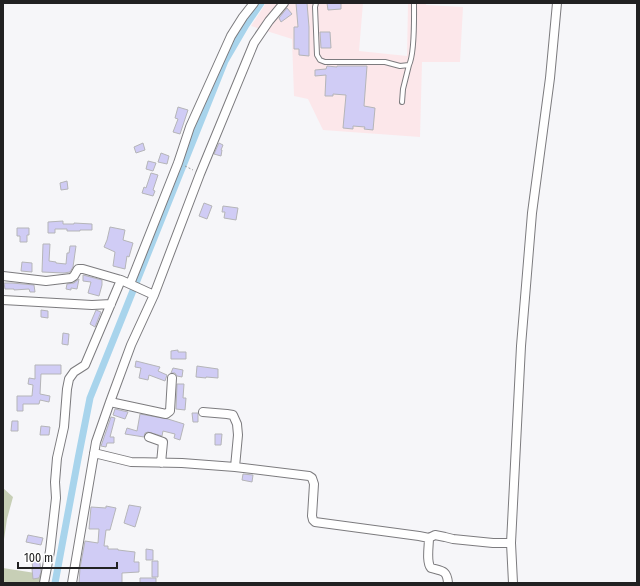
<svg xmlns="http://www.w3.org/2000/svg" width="640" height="586" font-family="'Fira Sans Condensed',sans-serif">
<rect width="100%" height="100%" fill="#f6f6f9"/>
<path fill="#fce7ea" d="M266 3H363L359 51 407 56 408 3H426V5L463 7 460 62H422L420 137 323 130 308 99 294 96 292 39 251 26Z"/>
<path fill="#c7cfb6" d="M3 488 13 497 7 519 3 546Z
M3 568 48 575 46 583H3Z"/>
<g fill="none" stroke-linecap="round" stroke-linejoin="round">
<path stroke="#a8d4ec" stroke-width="7" d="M55 583 78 459 90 398 225 61 246 25 261 3"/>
</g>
<path fill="#d0ccf5" stroke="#b5b5b8" d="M296 3H307L309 27V56L299 55V49H294V27H298Z
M327 3H341V9L328 10Z
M287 8 292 14 281 22 279 18Z
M320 32H330L331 48H321Z
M327 66 337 67V66H367L364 106 375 108 373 130 364 129 365 127 353 126V129L343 128 346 95 333 94V96H325L326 75 315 76V70L326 69Z
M178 107 188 110 180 134 173 132 178 119 175 118Z
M143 143 145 150 136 153 134 147Z
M219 143 223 145 221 150H222L221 156 214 154Z
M161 153 169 156 167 164 158 162Z
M148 161 156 163 153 171 146 169Z
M151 173 158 175 153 190 155 191 153 196 142 193 144 187 146 188Z
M67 181 68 189 61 190 60 183Z
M204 203 212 206 207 219 199 216Z
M223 206 238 208 236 220 224 218 225 212H222Z
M63 221V224H74V223L92 224V230H80V231H67V229H55V233H48V222Z
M110 227 125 230 123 240 133 243 129 257 127 256 125 269 113 266 115 252 104 247 107 240Z
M17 228H29V235H27V242H20V236H17Z
M43 244H50L49 261 56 262V263L66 264 67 253H69L70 246H76L73 267 70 272 64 273 42 272Z
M22 262 32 263V272L21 271Z
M83 275 102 280V285L99 296 88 293 91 282 83 281Z
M79 279 77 289 71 288V290L66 289 67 284 74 283Z
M4 283H12L34 285 35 292H30L29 289 14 290V289H5Z
M41 310 48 311V318L41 317Z
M96 310 101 312 95 327 90 324Z
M63 333 69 334 68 345 62 344Z
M178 350V352H186V359H171V351Z
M136 361 160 367 158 371 167 375 165 381 149 375 148 380 139 378 141 368 135 367Z
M35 365H61V374H41L40 394 50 396 49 402 40 400 39 404H23V411H17V396H32L33 385 28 384 29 378 35 379Z
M197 366 218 369V378L206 377V378L196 377Z
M173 368 183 370 182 377 177 376 175 373H171Z
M177 384H184L183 398H186L185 410 176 409Z
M115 409 128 412 125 419 113 415Z
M192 413H198V422H193Z
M140 414 168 419 184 424 180 440 174 438 175 434 163 431 162 436 148 432 145 433 144 437 125 434 127 428 137 431Z
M111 417 115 418 110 437H114V443H107L106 447 101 446Z
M12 421H18V431H11Z
M41 426 50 427 49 435H40Z
M215 434H222L221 445H215Z
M243 474 253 475 252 482 242 480Z
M129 505 141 507 135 527 124 523Z
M106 506 116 508 110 530H106L104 546H108V549H118V550L135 552 134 562H139V572L122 573V583H79L80 568 85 541 98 543 99 529H89L91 507 106 508Z
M28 535 43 538 41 545 26 542Z
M146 549 153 550V560H146Z
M39 555 41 572 39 578 33 579 32 569H33L31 556Z
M152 561H158V577H152Z
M140 578H156V583H140Z"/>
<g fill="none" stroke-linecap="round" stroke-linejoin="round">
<defs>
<path id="lane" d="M316 3 315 7 317 55 320 60 325 62H385L400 66 409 65 403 89 402 102
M409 65C415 53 414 18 414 3"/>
<path id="street" d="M3 276 46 281 71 278 74 276 78 269H83L121 280 154 295
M130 284 178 163 190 127 231 36 243 17 254 3
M3 300 92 305 111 304
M110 402 166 414 170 411 172 378
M203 412 227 414 233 415 237 424 238 435 235 467 309 476 312 478 314 484 312 516 313 520 315 522 419 536 429 538C429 546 426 562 431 568 442 571 447 570 448 583
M149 437 163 442 161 463
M94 453 131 462 182 463 235 467
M429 538 435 535 445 537 453 539 493 543H511L521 346 532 213 550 78 557 3
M511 543 513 583
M44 583 50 551 56 498 55 482 57 458 64 427 67 389 69 379 74 372 85 365 121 280
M72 583 96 442 110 402 131 345 154 295 200 174 254 43 269 21 284 3"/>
</defs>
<use href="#lane" stroke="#7c7b7e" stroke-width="6"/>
<use href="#street" stroke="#7c7b7e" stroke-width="10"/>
<path stroke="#99999b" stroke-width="1" stroke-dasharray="2 2" stroke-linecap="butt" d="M185 166 193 170"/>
<use href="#lane" stroke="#fff" stroke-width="4"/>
<use href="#street" stroke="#fff" stroke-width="8"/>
</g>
<rect width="640" height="586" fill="none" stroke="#212122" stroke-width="8"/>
<path d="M18 562v6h99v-6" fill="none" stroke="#212122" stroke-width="2"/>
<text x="24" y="562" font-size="12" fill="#212122" stroke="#ffffff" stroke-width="3" paint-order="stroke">100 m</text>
</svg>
